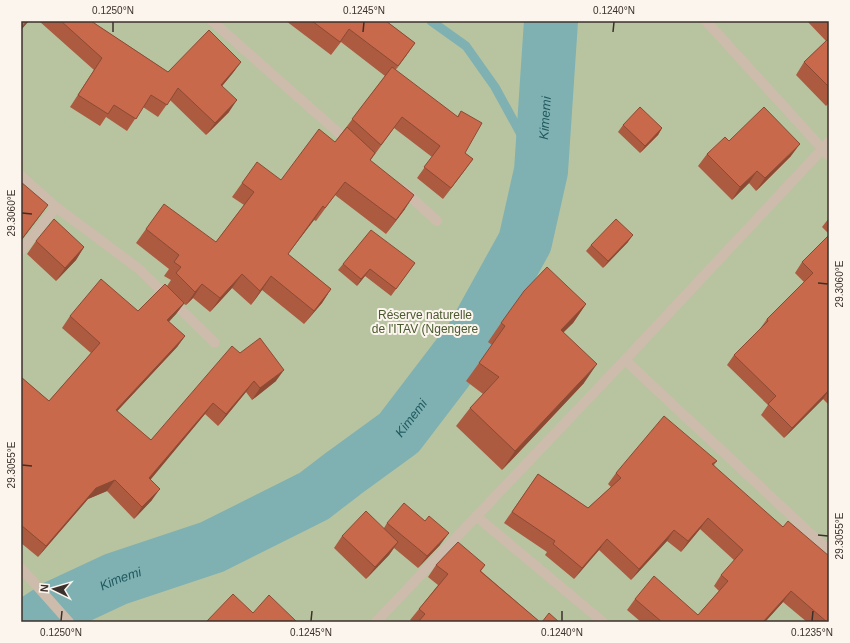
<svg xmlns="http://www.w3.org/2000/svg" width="850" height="643" font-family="Helvetica,sans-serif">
<rect width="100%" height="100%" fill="#f4ebe1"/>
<path fill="#b8c4a0" d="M21 21H829V622H21Z"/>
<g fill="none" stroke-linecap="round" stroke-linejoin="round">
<path stroke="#7fb0b2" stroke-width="9" d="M431 21 466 46 495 87 541 171"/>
<path stroke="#7fb0b2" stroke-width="54" id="s1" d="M33 622 56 607 116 579 212 547 314 496 344 473 399 433 473 336 525 242 541 171 551 21"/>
<path stroke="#cdbbac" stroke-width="10" d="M212 21 350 143
M706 21 829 156
M21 176 56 207 139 269 215 343
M402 189 437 221
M21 251 56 207
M625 360 829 551
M476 516 603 622
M21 568 69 622
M376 622 625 360 829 142"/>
</g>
<path fill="#ac5a40" d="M39 21H91L168 72 241 62 232 74 222 86 229 112 206 135 170 100 158 117 143 107 127 131 106 117 100 126 70 107 94 70Z
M286 21H386L415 43 395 70 457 117 461 111 465 153 473 159 443 199 417 178 432 157 394 128 370 161 405 209 386 234 335 195 316 221 314 220 288 254 331 289 322 303 304 324 262 290 251 305 232 288 210 312 193 298 186 305 184 304 176 314 169 322 185 336 177 347 117 411 151 440 240 353 276 381 252 400 246 392 218 426 205 414 150 479 152 500 134 519 107 491 88 499 38 557 21 543V377L49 401 91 353 62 328 70 316 138 311 167 286 171 280 164 276 169 269 136 243 146 229 216 242 244 205 232 197 242 183 281 180 335 142 385 76 341 42 331 55Z
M807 21H829V103L826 106 796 75 804 62 826 41Z
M623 125 662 128 658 135 640 153 618 132Z
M729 141 791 156 756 191 749 183 732 200 698 166 707 154Z
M829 218V234L822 227Z
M829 235V405L823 399 784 438 761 415 768 405 727 365 734 355 759 330 767 319 804 282 795 273 802 262Z
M36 241 84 247 76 260 56 281 27 254Z
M628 242 603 268 586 251 591 245Z
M415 263 391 296 365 276 357 286 338 270 343 264Z
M586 304 573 323 563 332 584 383 502 470 456 426 470 408 483 394 466 381 492 345 488 342 501 323Z
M717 461 714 465 829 622H807L783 602 765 622H641L627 610 635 599 698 615 719 591 714 586 721 575 735 561 700 529 681 552 667 541 631 580 599 550 574 579 545 555 547 552 504 523 538 474 588 508 611 487 608 484 616 473Z
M387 523 440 545 418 568 394 548 389 555 366 579 334 548 342 536 384 528Z
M436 565H485L481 571 540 622H412L410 620 419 609 438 585 428 577Z"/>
<path fill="#8c4a34" d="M27 21H29L21 30V28Z
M415 43 406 56 389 79 398 66Z
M241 62 232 74 213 97 221 85Z
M237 100 229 112 206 135 215 123Z
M662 128 658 135 640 153 645 146Z
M800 144 791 156 756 191 765 178Z
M473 159 465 170 443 199 451 188Z
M757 171 749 183 732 200 740 187Z
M414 195 405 209 386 234 396 220Z
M48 205 37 220 21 241V240L27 232Z
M323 206 314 220 278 267 288 254Z
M633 235 628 242 603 268 608 261Z
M84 247 76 260 56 281 65 268Z
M370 269 365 276 357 286 361 279Z
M242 274 232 288 210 312 220 298Z
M271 276 262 290 251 305 260 291Z
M202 284 193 298 186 305 195 292Z
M331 289 322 303 304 324 314 311Z
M184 303 176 314 159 331 167 320Z
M586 304 573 323 548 348 561 330Z
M185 336 177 347 108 421 116 410Z
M597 364 584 383 502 470 515 451Z
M284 370 276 381 252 400 260 388Z
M254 381 246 392 218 426 226 414Z
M829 390 823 399 784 438 792 428Z
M213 403 205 414 142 490 149 478Z
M115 480 107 491 88 499 38 557 46 546 96 488Z
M160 489 152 500 134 519 142 507Z
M708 518 700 529 681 552 688 541Z
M674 530 667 541 631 580 639 569Z
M449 533 440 545 418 568 427 556Z
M607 539 599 550 574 579 582 568Z
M398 542 389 555 366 579 375 567Z
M791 591 783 602 765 622H763Z"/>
<path fill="#c8694b" stroke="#8c4a34" d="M21 21H27L21 28Z
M61 21H91L168 72 209 30 241 62 221 85 237 100 215 123 178 88 167 105 151 95 136 119 114 105 108 114 78 95 102 58Z
M312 21H386L415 43 398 66 349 29 340 42Z
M827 40 829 41V87L804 62Z
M392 67 458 117 461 111 482 123 465 153 473 159 451 188 424 167 440 146 402 117 381 145 352 119Z
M640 107 662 128 645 146 623 125Z
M764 107 800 144 765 178 757 171 740 187 707 154 725 137 729 141Z
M347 127 375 153 370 160 414 195 396 220 345 182 325 208 323 206 288 254 331 289 314 311 271 276 260 291 242 274 220 298 202 284 195 292 176 273 181 267 174 262 179 255 146 229 164 204 216 242 254 192 242 183 257 162 281 180 319 129 335 142Z
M21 182 48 205 21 240Z
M54 219 84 247 65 268 36 241Z
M616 219 633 235 608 261 591 245Z
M371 230 415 263 396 289 370 269 361 279 343 264Z
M829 235V390L792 428 768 404 776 396 734 355 768 321 767 319 813 273 802 262Z
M547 267 586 304 561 330 597 364 515 451 470 408 499 377 479 363 505 326 501 323 524 291Z
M101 279 138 311 165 284 184 303 167 320 185 336 116 410 151 440 232 346 240 353 260 338 284 370 260 388 254 381 226 414 213 403 149 478 160 489 142 507 115 480 96 488 46 546 21 525V377L49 401 100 343 70 316Z
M664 416 717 461 712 464 783 527 788 521 829 556V622H827L791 591 763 622H662L635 599 654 576 698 615 728 581 721 575 743 550 708 518 688 541 674 530 639 569 607 539 582 568 553 544 555 541 512 512 538 474 588 508 621 478 616 473Z
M404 503 425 521 429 516 449 533 427 556 387 523Z
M366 511 398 542 375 567 342 536Z
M458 542 485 565 480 571 540 622H418L425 614 419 609 448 574 436 565Z
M233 594 253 613 269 595 297 622H206Z
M549 613 559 622H542Z"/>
<path fill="none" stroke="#3b302b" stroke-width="1.5" d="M113 32V22M363 32 364 22M613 32 614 22M22 213 32 214M818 283 828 284M22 465 32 466M818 535 828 536M61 621 62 611M311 621 312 611M562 621V611M812 621 813 611"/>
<g text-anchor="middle" stroke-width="4" stroke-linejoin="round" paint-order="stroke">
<g font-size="12" fill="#4a5a2e" stroke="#fbf5ee">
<text x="425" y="319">Réserve naturelle<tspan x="425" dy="14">de l'ITAV (Ngengere</tspan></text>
</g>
<g font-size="13" font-style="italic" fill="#1f5a5e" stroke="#fbf5ee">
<text dy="5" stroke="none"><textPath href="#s1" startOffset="770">Kimemi</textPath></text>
<text dy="5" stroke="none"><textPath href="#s1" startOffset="434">Kimemi</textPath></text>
<text dy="5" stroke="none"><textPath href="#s1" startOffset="98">Kimemi</textPath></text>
</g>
</g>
<rect width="850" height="643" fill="none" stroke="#fbf5ee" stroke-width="44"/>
<g transform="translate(54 589) rotate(275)" stroke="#fbf5ee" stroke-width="3" paint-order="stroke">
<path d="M0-3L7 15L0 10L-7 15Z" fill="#3b302b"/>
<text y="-6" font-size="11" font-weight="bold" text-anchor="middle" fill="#3b302b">N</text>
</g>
<rect x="22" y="22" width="806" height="599" fill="none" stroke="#3b302b" stroke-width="1.5"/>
<g font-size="10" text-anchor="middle" fill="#3b302b">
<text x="113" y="14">0.1250°N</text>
<text x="364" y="14">0.1245°N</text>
<text x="614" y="14">0.1240°N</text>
<text transform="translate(11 213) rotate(-90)" y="4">29.3060°E</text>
<text transform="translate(839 284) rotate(-90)" y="4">29.3060°E</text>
<text transform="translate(11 465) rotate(-90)" y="4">29.3055°E</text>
<text transform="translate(839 536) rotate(-90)" y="4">29.3055°E</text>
<text x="61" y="636">0.1250°N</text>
<text x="311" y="636">0.1245°N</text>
<text x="562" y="636">0.1240°N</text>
<text x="812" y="636">0.1235°N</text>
</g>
</svg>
